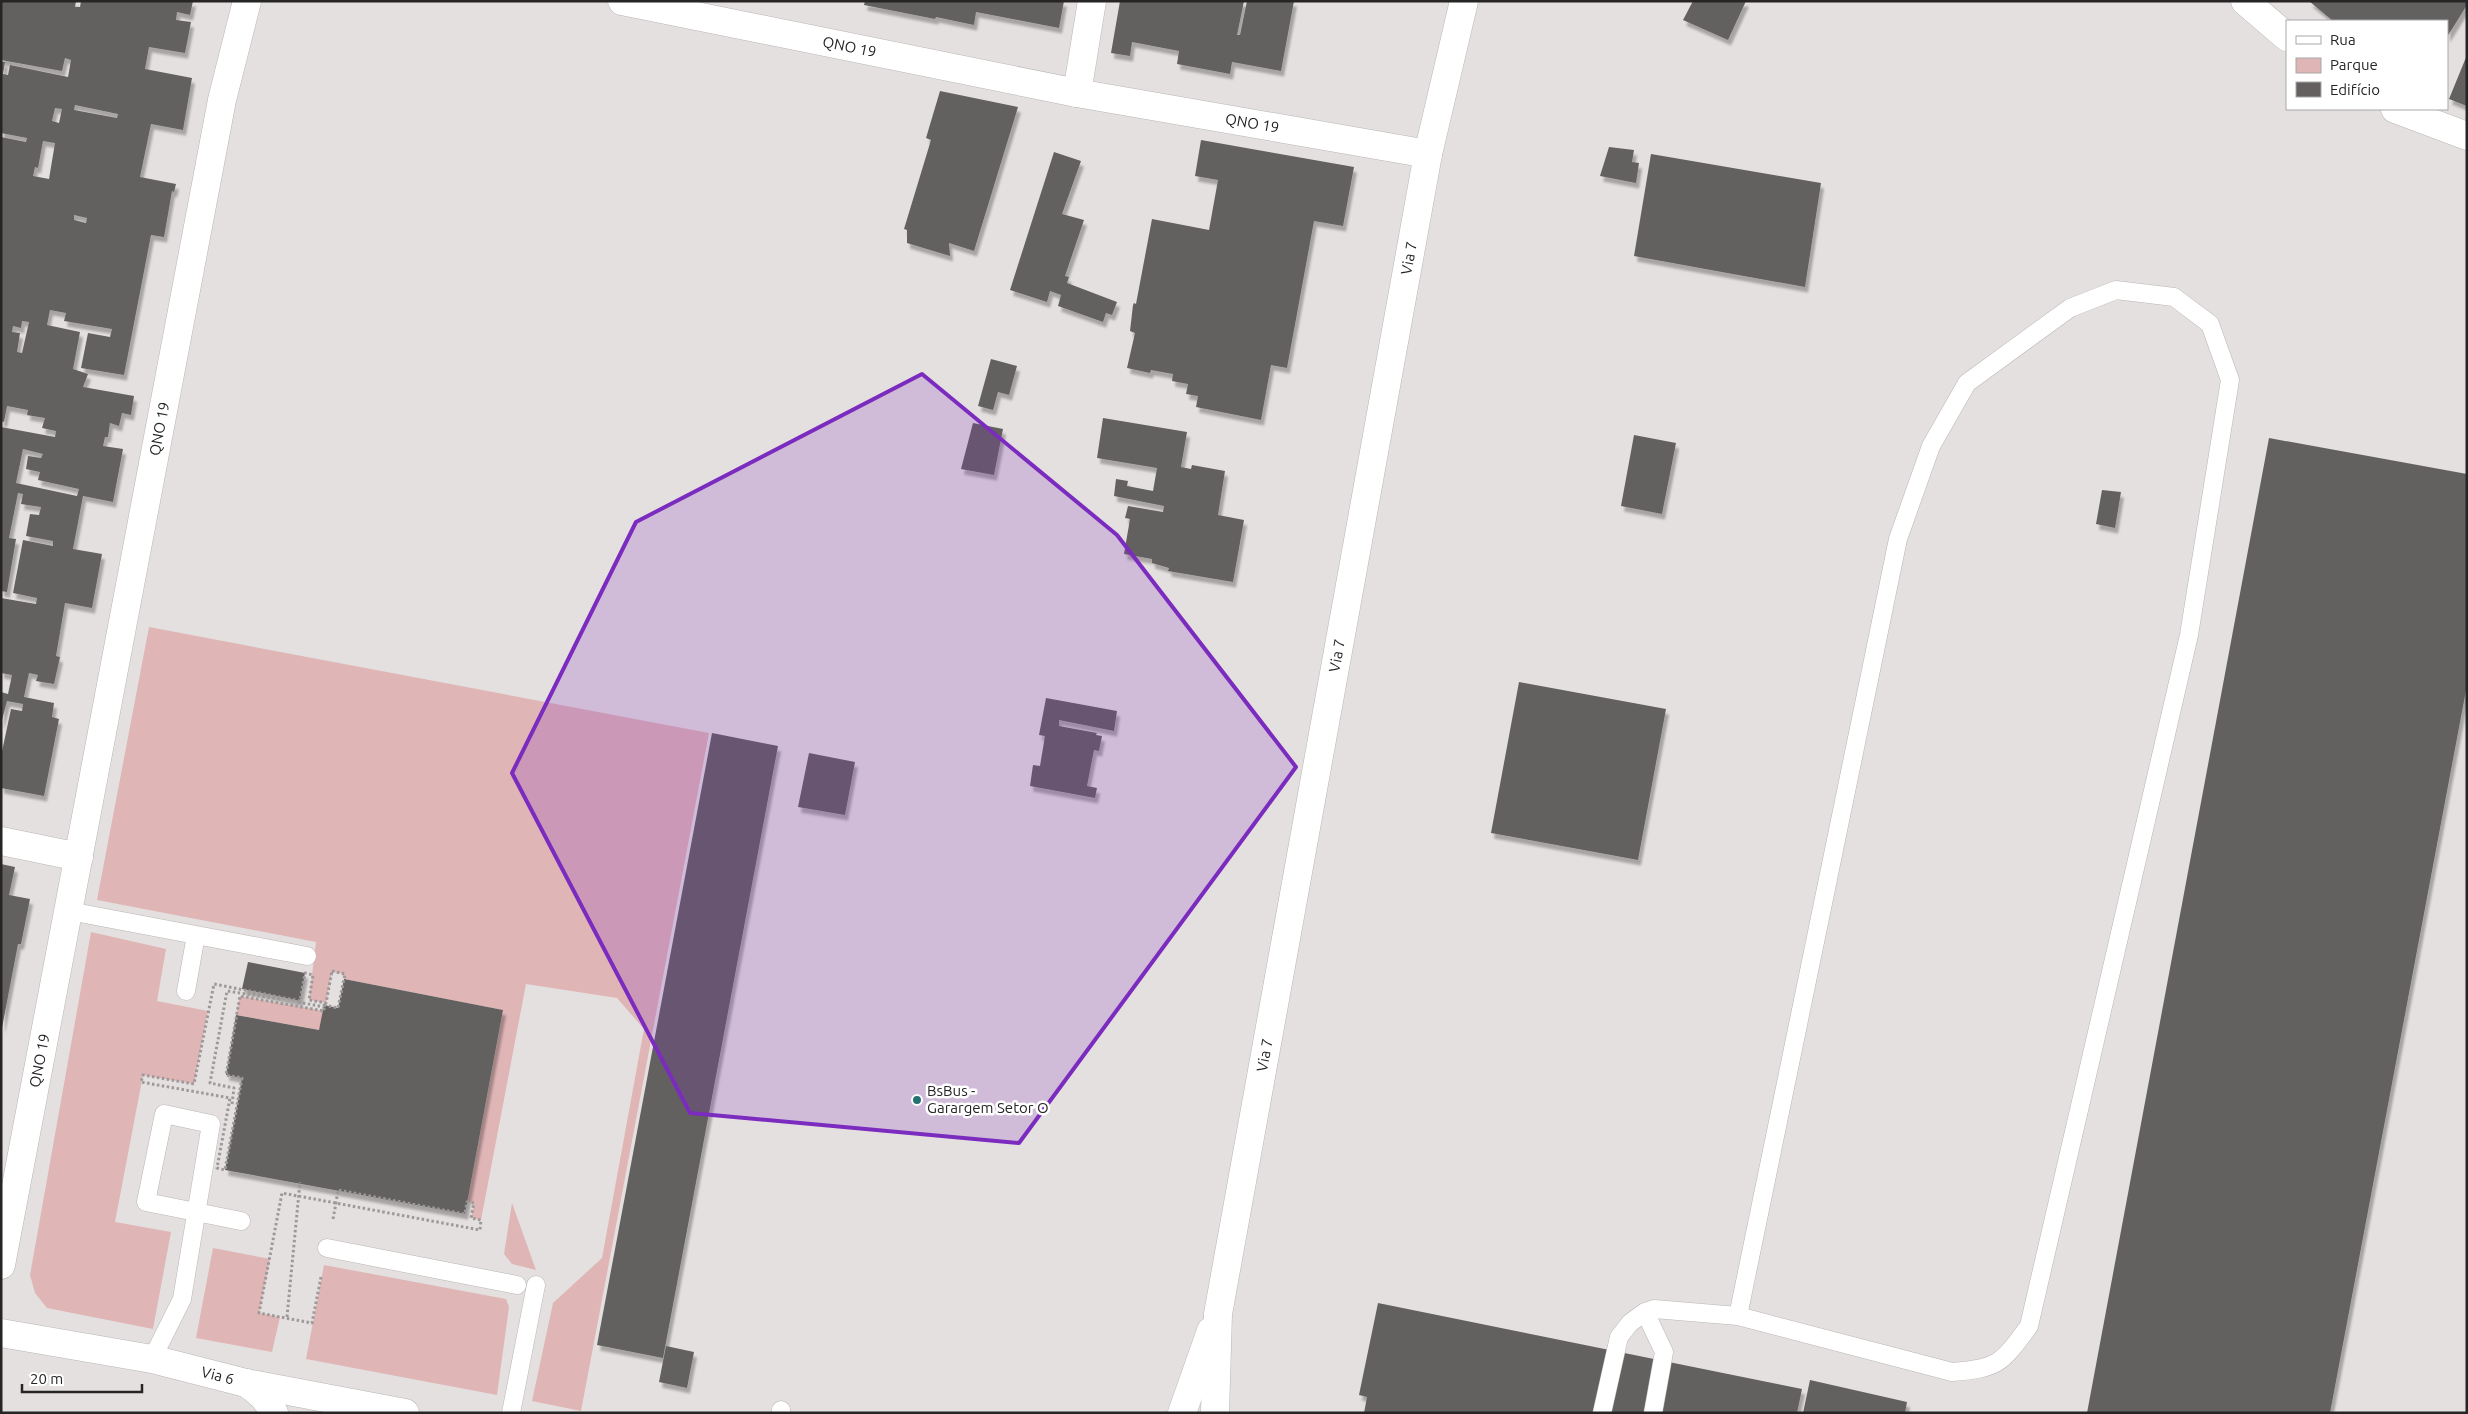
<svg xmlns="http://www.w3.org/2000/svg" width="2468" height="1414" font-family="Ubuntu,sans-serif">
<defs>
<filter id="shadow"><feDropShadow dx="3" dy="5.5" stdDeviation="1" flood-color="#0004"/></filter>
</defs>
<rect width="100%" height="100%" fill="#e5e0e0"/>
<path fill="#dfb5b6" d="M149 627 709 733 581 1411 532 1401 553 1303 602 1258 644 1029 617 998 526 984 481 1220 471 1218 474 1203 467 1202 503 1010 344 979V974L332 972 326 1003 309 1000 316 942 97 900Z
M91 932 166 949 157 1001 208 1011 194 1084 143 1075 115 1222 171 1232 153 1329 47 1308 35 1293 30 1275Z
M240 996 324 1011 319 1030 236 1015Z
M512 1203 536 1270 512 1264 504 1254Z
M213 1248 270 1259 259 1313 280 1317 272 1352 196 1338Z
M324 1265 506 1299 509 1307 497 1395 306 1359Z"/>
<path fill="#646060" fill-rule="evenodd" filter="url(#shadow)" d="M1 1H76L75 7H80L81 1H193L190 15 177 12 176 20 191 22 185 53 149 47 145 69 192 78 183 130 151 124 140 177 176 184 174 192 172 191 164 237 151 235 124 375 81 368 88 333 110 337 112 329 64 321 66 313 50 310 47 325 80 332 73 369 88 374 83 387 134 396 131 415 122 413 119 426 110 423 108 437H105L103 446 123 449 113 502 83 496 73 549 102 554 92 608 65 603 56 656 60 657 54 684 36 681 38 675 29 673 24 697 54 703 52 717 59 719 44 796 1 788V756L11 709 22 711 23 704 7 701 1 724V692L8 694 12 675 1 673V598L36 604 37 598 13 593 23 540 53 546V541L26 536 30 514 39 515 41 507 21 504 23 494 18 493 9 538 16 539 7 592 1 591V427L55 437 56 431 42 428 45 418 27 415 28 410 7 406 4 422 1 421V137L26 142 27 138 1 133V61L5 62 3 74 8 75 10 65 68 77 71 60 65 58 62 71 1 60ZM75 105 118 114 117 118 74 110ZM55 108 62 109 59 123 52 121ZM43 141 55 143 49 179 33 176 35 167 38 168ZM74 215 87 218 86 223 74 220ZM22 321 29 322 22 353 17 352 20 333 12 332 13 326 21 328ZM23 449 43 454 41 458 28 456 26 469 40 472 38 480 79 489 77 496 16 483Z
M865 1H1064L1059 28 976 12 974 25 936 17 935 19 864 5Z
M1120 1H1244L1237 35H1240L1247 1H1294L1281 71 1232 62 1230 74 1177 64 1179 51 1132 42 1130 56 1111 53Z
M1693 1H1746L1728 40 1683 20Z
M2309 1H2467V5L2447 37V21H2333Z
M2467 55V106L2449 99Z
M940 91 1018 107 974 251 949 243 950 256 907 243V230L904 229 931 140 926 138Z
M1201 140 1354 167 1343 226 1314 221 1287 368 1271 365 1261 420 1196 407 1198 396 1186 394 1188 384 1172 381 1173 374 1151 370 1150 373 1127 368 1135 333 1130 331 1133 305 1134 303 1136 304 1152 219 1209 230 1218 180 1195 176Z
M1609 147 1634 150 1632 162 1639 163 1636 183 1600 176Z
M1054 152 1081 161 1062 214 1084 220 1065 276 1069 277 1067 283 1117 302 1112 315 1106 313 1103 322 1058 306 1061 295 1050 291 1047 302 1010 290Z
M1651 154 1821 183 1805 287 1634 256Z
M991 359 1017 366 1009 395 998 392 993 410 978 406Z
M1103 418 1187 432 1181 467 1191 469 1192 465 1225 471 1218 515 1244 520 1233 582 1168 571 1169 568 1152 563V559L1124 554 1130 519 1125 518 1128 506 1163 512 1164 506 1114 496 1116 479 1128 481 1127 486 1153 491 1157 468 1097 458Z
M973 423 1003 429 994 475 961 469Z
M1634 435 1676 443 1662 514 1621 506Z
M2269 438 2467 474V685L2330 1413H2087Z
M2102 490 2121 492 2115 528 2096 524Z
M1519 682 1666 709 1638 860 1491 833Z
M1046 698 1117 711 1114 731 1059 720V726L1097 733 1096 735 1102 736 1099 751 1094 750 1087 786 1097 788 1095 798 1030 786 1033 765 1040 766 1045 736 1039 735Z
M712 733 778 746 663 1358 597 1345Z
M809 753 855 762 845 815 798 807Z
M1 864 15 867 9 895 30 899 21 944H18L2 1028Z
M248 962 305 973 300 1001 242 989Z
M344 979 503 1010 465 1214 225 1170 242 1078 226 1075 236 1015 319 1030 324 1005 338 1008Z
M1378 1303 1802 1389 1797 1413H1364L1367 1397 1359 1395Z
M666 1346 694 1352 687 1388 659 1382Z
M1810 1380 1907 1402 1905 1413H1803Z"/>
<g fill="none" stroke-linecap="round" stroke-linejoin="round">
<defs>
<path id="service" d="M69 911 196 935 186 991
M196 935 307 956
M327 1248 517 1285
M1645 1312 1664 1352 1653 1413
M152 1359 182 1299 211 1124 164 1114 146 1202 241 1221
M511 1413 536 1285
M781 1413V1410
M1602 1413 1619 1337 1630 1323 1645 1312 1654 1309 1738 1316 1952 1372C1999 1368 2001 1364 2029 1326L2189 635 2230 380 2210 324 2174 297 2116 290 2070 308 1967 383 1931 446 1898 539 1738 1316"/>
<g id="minor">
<path id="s1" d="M622 1 1077 93 1428 154"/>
<path d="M2245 1 2287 37"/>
<path d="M1077 93 1092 1"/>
<path d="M2395 109 2467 136"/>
<path d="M1 841 79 857"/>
<path id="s2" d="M1 1265 222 100 247 1"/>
</g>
<g id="secondary">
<path id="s3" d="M1 1333 152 1359 246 1383 405 1413"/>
<path d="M246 1383C259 1391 267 1399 274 1413"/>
<path d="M1182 1413 1211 1331"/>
<path id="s4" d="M1215 1413 1218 1314 1428 154 1464 1"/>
</g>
</defs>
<use href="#service" stroke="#bab5b5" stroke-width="19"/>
<use href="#minor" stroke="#bab5b5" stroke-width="29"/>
<use href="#secondary" stroke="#bab5b5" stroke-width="29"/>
<path stroke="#9d9999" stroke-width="3" stroke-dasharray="2.5 2.5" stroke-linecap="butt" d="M332 971 345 974 338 1008 324 1005V1011L240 996 226 1075 242 1078 225 1170 217 1168 230 1098 141 1082 143 1075 194 1084 214 984 300 1001 305 973 313 975 309 1000 326 1003Z
M298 1002 324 1007
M232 1104 234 1088 210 1083 227 991 280 999
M333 1219 336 1203
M321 1277 312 1323 259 1313 282 1193 480 1230 481 1220 471 1218 474 1203 467 1202 465 1214 338 1190 336 1203
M287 1317 300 1182"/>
<use href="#service" stroke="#fff" stroke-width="18"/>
<use href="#minor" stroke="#fff" stroke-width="28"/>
<use href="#secondary" stroke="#fff" stroke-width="28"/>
</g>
<path fill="#7b2cbf" fill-opacity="0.2" stroke="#7b2cbf" stroke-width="4" stroke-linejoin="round" d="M922 374 1117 535 1296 767 1019 1143 690 1113 512 773 636 522Z"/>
<circle fill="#257072" stroke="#fff" stroke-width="2" cx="917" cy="1100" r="5"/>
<g text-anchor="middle" stroke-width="5" stroke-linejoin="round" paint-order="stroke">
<g font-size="15" fill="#262424" stroke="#fff">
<text dy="5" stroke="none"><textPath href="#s1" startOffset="232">QNO 19</textPath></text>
<text dy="5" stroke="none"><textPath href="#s1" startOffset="642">QNO 19</textPath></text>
<text dy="5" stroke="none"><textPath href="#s4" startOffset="1172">Via 7</textPath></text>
<text dy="5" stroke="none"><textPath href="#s2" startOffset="851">QNO 19</textPath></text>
<text dy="5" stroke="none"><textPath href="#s4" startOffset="768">Via 7</textPath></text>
<text dy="5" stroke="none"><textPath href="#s4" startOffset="362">Via 7</textPath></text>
<text dy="5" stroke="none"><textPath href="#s2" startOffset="208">QNO 19</textPath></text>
<text dy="5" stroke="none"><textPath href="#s3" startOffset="221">Via 6</textPath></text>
</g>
<g font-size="15" fill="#262424" stroke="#fff" text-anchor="start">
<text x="927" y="1096">BsBus -<tspan x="927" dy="17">Garargem Setor O</tspan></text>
</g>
</g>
<rect width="2468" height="1414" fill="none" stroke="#262424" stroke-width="5"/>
<rect x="2286" y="20" width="162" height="90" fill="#ffffff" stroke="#a8a7a7"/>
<rect x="2296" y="36" width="25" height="8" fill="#ffffff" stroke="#a8a7a7"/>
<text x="2330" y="45" font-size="15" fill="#262424">Rua</text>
<rect x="2296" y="58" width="25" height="15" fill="#dfb5b6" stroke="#a8a7a7"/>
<text x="2330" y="70" font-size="15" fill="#262424">Parque</text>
<rect x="2296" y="82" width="25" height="15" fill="#646060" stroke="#a8a7a7"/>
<text x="2330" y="95" font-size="15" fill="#262424">Edifício</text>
<path d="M22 1384v8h120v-8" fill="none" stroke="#262424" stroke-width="2.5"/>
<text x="30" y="1384" font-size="15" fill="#262424" stroke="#ffffff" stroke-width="4" paint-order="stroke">20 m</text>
</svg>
